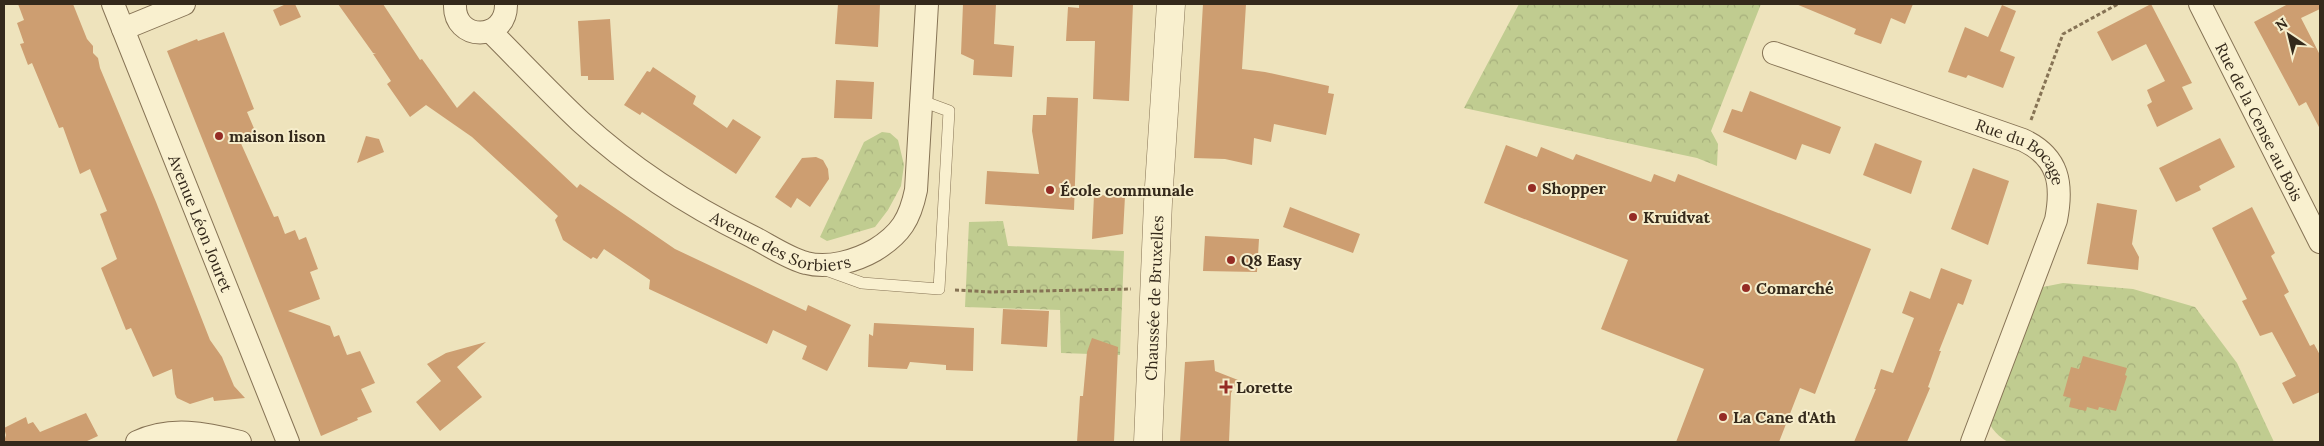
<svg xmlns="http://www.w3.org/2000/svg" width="2324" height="446" font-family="Lora,serif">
<defs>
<pattern id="forest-crowns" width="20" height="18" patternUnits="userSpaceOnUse" patternTransform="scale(1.25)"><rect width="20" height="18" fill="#c0cc90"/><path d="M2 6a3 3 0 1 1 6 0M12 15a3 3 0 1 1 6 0" fill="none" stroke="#a6af7c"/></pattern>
</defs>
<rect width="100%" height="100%" fill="#eee3bc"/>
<path fill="url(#forest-crowns)" d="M1519 4H1761L1711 131 1718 144 1717 166 1697 158 1464 108Z
M882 132 890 133 898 140 904 165 901 186 888 210 875 227 827 241 820 237 864 142Z
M1003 221 1008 246 1124 251 1120 355 1061 353 1060 310 965 307 969 222Z
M2063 283 2133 289 2195 307 2237 363 2274 442H2008C1994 434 1989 425 1984 410L2038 288Z"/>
<path fill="#cd9e71" d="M18 4H73L87 39 93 46V53L98 58 100 68 156 202 210 340 222 357 234 386 245 398 214 401 213 397 190 404 177 398 175 394 172 369 153 377 131 328 126 330 101 268 117 259 100 214 107 211 90 169 80 174 63 127 59 128 32 63 28 65 20 44 24 43 17 23 24 20Z
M286 4H295L301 17 280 26 273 10Z
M338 4H383L420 60 422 59 457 108 474 91 577 188 580 184 675 249 806 311 808 305 851 325 827 371 802 359 807 346 773 330 767 344 649 289 650 280 604 249 597 259 593 257 591 259 563 240 555 220 558 216 472 137 426 105 410 117 387 84 391 81 373 54 376 53H373Z
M838 4H880L878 47 835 44Z
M963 4H996L994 44 1014 46 1012 77 973 75 974 60 961 54Z
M1079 4H1133L1129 101 1093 99 1095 41H1066L1068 7 1079 8Z
M1203 4H1246L1242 69 1265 72 1329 86 1328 93 1334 94 1326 135 1274 124 1271 142 1254 138 1252 165 1225 159 1194 158Z
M1796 4H1913L1905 24 1891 18 1881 44 1854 34 1856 29Z
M2151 4 2192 83 2182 87 2193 109 2157 127 2147 105 2152 102 2147 90 2165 81 2146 44 2112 61 2097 32Z
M2288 4H2320V9L2301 18 2320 55V129L2306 102 2299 106 2254 22Z
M2002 5 2016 11 2000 51 2015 57 2003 88 1968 75 1966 78 1948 72 1965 27 1988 37Z
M610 19 614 80H588V76H581L578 21Z
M224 32 254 109 247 112 256 133 239 139 274 217 278 216 285 234 295 230 299 240 306 237 318 269 310 272 320 299 288 311 330 326 334 337 339 335 347 355 360 351 375 383 361 389 372 412 357 418 358 420 321 436 167 51 197 39 198 41Z
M653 67 696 96 693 104 727 128 733 119 761 137 736 174 642 112 640 115 624 105 647 71 650 72Z
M836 80 874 82 872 119 834 118Z
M1750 91 1841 127 1830 154 1802 144 1796 160 1723 132 1732 109 1742 112Z
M1047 97 1078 98 1074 210 985 204 987 171 1039 174 1032 131 1033 115H1046Z
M366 136 379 139 384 152 357 163Z
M2220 138 2235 167 2199 186 2201 190 2176 202 2159 168Z
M1875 143 1922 161 1911 194 1863 175Z
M1506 145 1537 157 1541 147 1573 160 1576 154 1651 182 1654 174 1675 182 1678 174 1871 249 1815 394 1800 388 1779 442H1676L1704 369 1601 329 1628 260 1484 203Z
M816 157 823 160 828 169 829 179 810 207 797 198 791 208 775 197 802 158Z
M1973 168 2009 181 1988 245 1951 229Z
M1094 195 1125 196 1123 234 1092 239Z
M2097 203 2137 210 2132 244 2139 257 2138 270 2087 264Z
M1290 207 1360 234 1353 253 1283 227Z
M2252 207 2275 253 2271 256 2289 292 2284 295 2310 346 2314 344 2320 355V392L2293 404 2282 383 2296 376 2272 332 2260 336 2242 301 2247 299 2212 228Z
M1205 236 1259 239 1257 272 1203 271Z
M1941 268 1972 280 1963 305 1958 303 1939 351H1941L1928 387 1930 388 1907 442H1854L1876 389H1874L1881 369 1893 373 1914 318 1902 313 1910 291 1930 299Z
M1003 309 1049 311 1047 347 1001 344Z
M874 323 974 328 973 371 946 370V365L910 362 907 369 868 367 869 334 873 336Z
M1092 338 1118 347 1114 442H1077L1080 396H1083L1087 352Z
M486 342 457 367 482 397 440 431 416 402 441 381 427 364 446 353Z
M2083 356 2127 368 2125 375 2127 376 2116 411 2099 407 2098 410 2087 407 2086 411 2069 407 2071 398 2063 396 2071 367 2079 369Z
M1214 360 1215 371 1238 380 1231 393 1229 442H1180L1185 362Z
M86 413 98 436 85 442H4L6 435 4 428 26 417 28 424 33 422 40 432Z"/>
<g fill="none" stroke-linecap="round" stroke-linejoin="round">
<defs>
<path id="service" d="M826 270 862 283 939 289 949 111 922 101"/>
<g id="minor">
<path id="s1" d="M113 4 288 442"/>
<path d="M455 4C453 42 507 42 506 4"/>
<path id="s2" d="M2200 4 2320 242"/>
<path d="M123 29 184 4"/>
<path id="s3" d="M490 31C520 61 550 93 581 122 632 169 690 206 751 236 767 244 789 259 806 263 828 269 856 261 875 250 901 234 910 219 916 190L927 4"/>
<path id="s4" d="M1774 53 2023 140C2059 157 2063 184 2056 220L1972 442"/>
<path d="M137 442C170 426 206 433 240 442"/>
</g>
<g id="tertiary">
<path id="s5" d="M1148 442 1158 202 1171 4"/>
</g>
</defs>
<use href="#service" stroke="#867355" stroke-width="12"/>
<use href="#minor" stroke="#867355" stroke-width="24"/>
<use href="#tertiary" stroke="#867355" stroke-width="29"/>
<path stroke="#867355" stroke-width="3" stroke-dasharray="4 2.5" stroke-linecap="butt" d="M2031 120 2063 34 2118 4
M955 290 991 292 1131 289"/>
<use href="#service" stroke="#f9f0cf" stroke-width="11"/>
<use href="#minor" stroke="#f9f0cf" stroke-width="22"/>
<use href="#tertiary" stroke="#f9f0cf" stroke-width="28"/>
</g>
<g fill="#952c25" stroke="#f6edcb" stroke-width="2">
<circle cx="219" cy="136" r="5"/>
<circle cx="1532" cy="188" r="5"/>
<circle cx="1050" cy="190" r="5"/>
<circle cx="1633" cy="217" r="5"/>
<circle cx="1231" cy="260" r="5"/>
<circle cx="1746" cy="288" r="5"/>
<path d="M1223.5 379.5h5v5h5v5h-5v5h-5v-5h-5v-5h5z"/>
<circle cx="1723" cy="417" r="5"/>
</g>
<g text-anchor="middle" stroke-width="4" stroke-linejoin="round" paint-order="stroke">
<g font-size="16" fill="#34291b" stroke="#f6edcb">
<text dy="6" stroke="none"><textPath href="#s2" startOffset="132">Rue de la Cense au Bois</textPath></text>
<text dy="6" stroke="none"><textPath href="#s4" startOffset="269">Rue du Bocage</textPath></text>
<text dy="6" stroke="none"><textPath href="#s1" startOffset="236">Avenue Léon Jouret</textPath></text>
<text dy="6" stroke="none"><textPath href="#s3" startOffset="365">Avenue des Sorbiers</textPath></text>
<text dy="6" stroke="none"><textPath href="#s5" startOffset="144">Chaussée de Bruxelles</textPath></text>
</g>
<g font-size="16" font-weight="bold" fill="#34291b" stroke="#f6edcb" text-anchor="start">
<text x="229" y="142">maison lison</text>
<text x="1542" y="194">Shopper</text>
<text x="1060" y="196">École communale</text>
<text x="1643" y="223">Kruidvat</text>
<text x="1241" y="266">Q8 Easy</text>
<text x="1756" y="294">Comarché</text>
<text x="1236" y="393">Lorette</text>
<text x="1733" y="423">La Cane d'Ath</text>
</g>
</g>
<rect width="2324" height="446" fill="none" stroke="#34291b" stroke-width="10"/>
<g transform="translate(2289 35) rotate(325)" stroke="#f6edcb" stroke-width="4" paint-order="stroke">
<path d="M0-4L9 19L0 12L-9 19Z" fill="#34291b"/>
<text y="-8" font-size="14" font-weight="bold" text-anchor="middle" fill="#34291b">N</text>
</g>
</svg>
